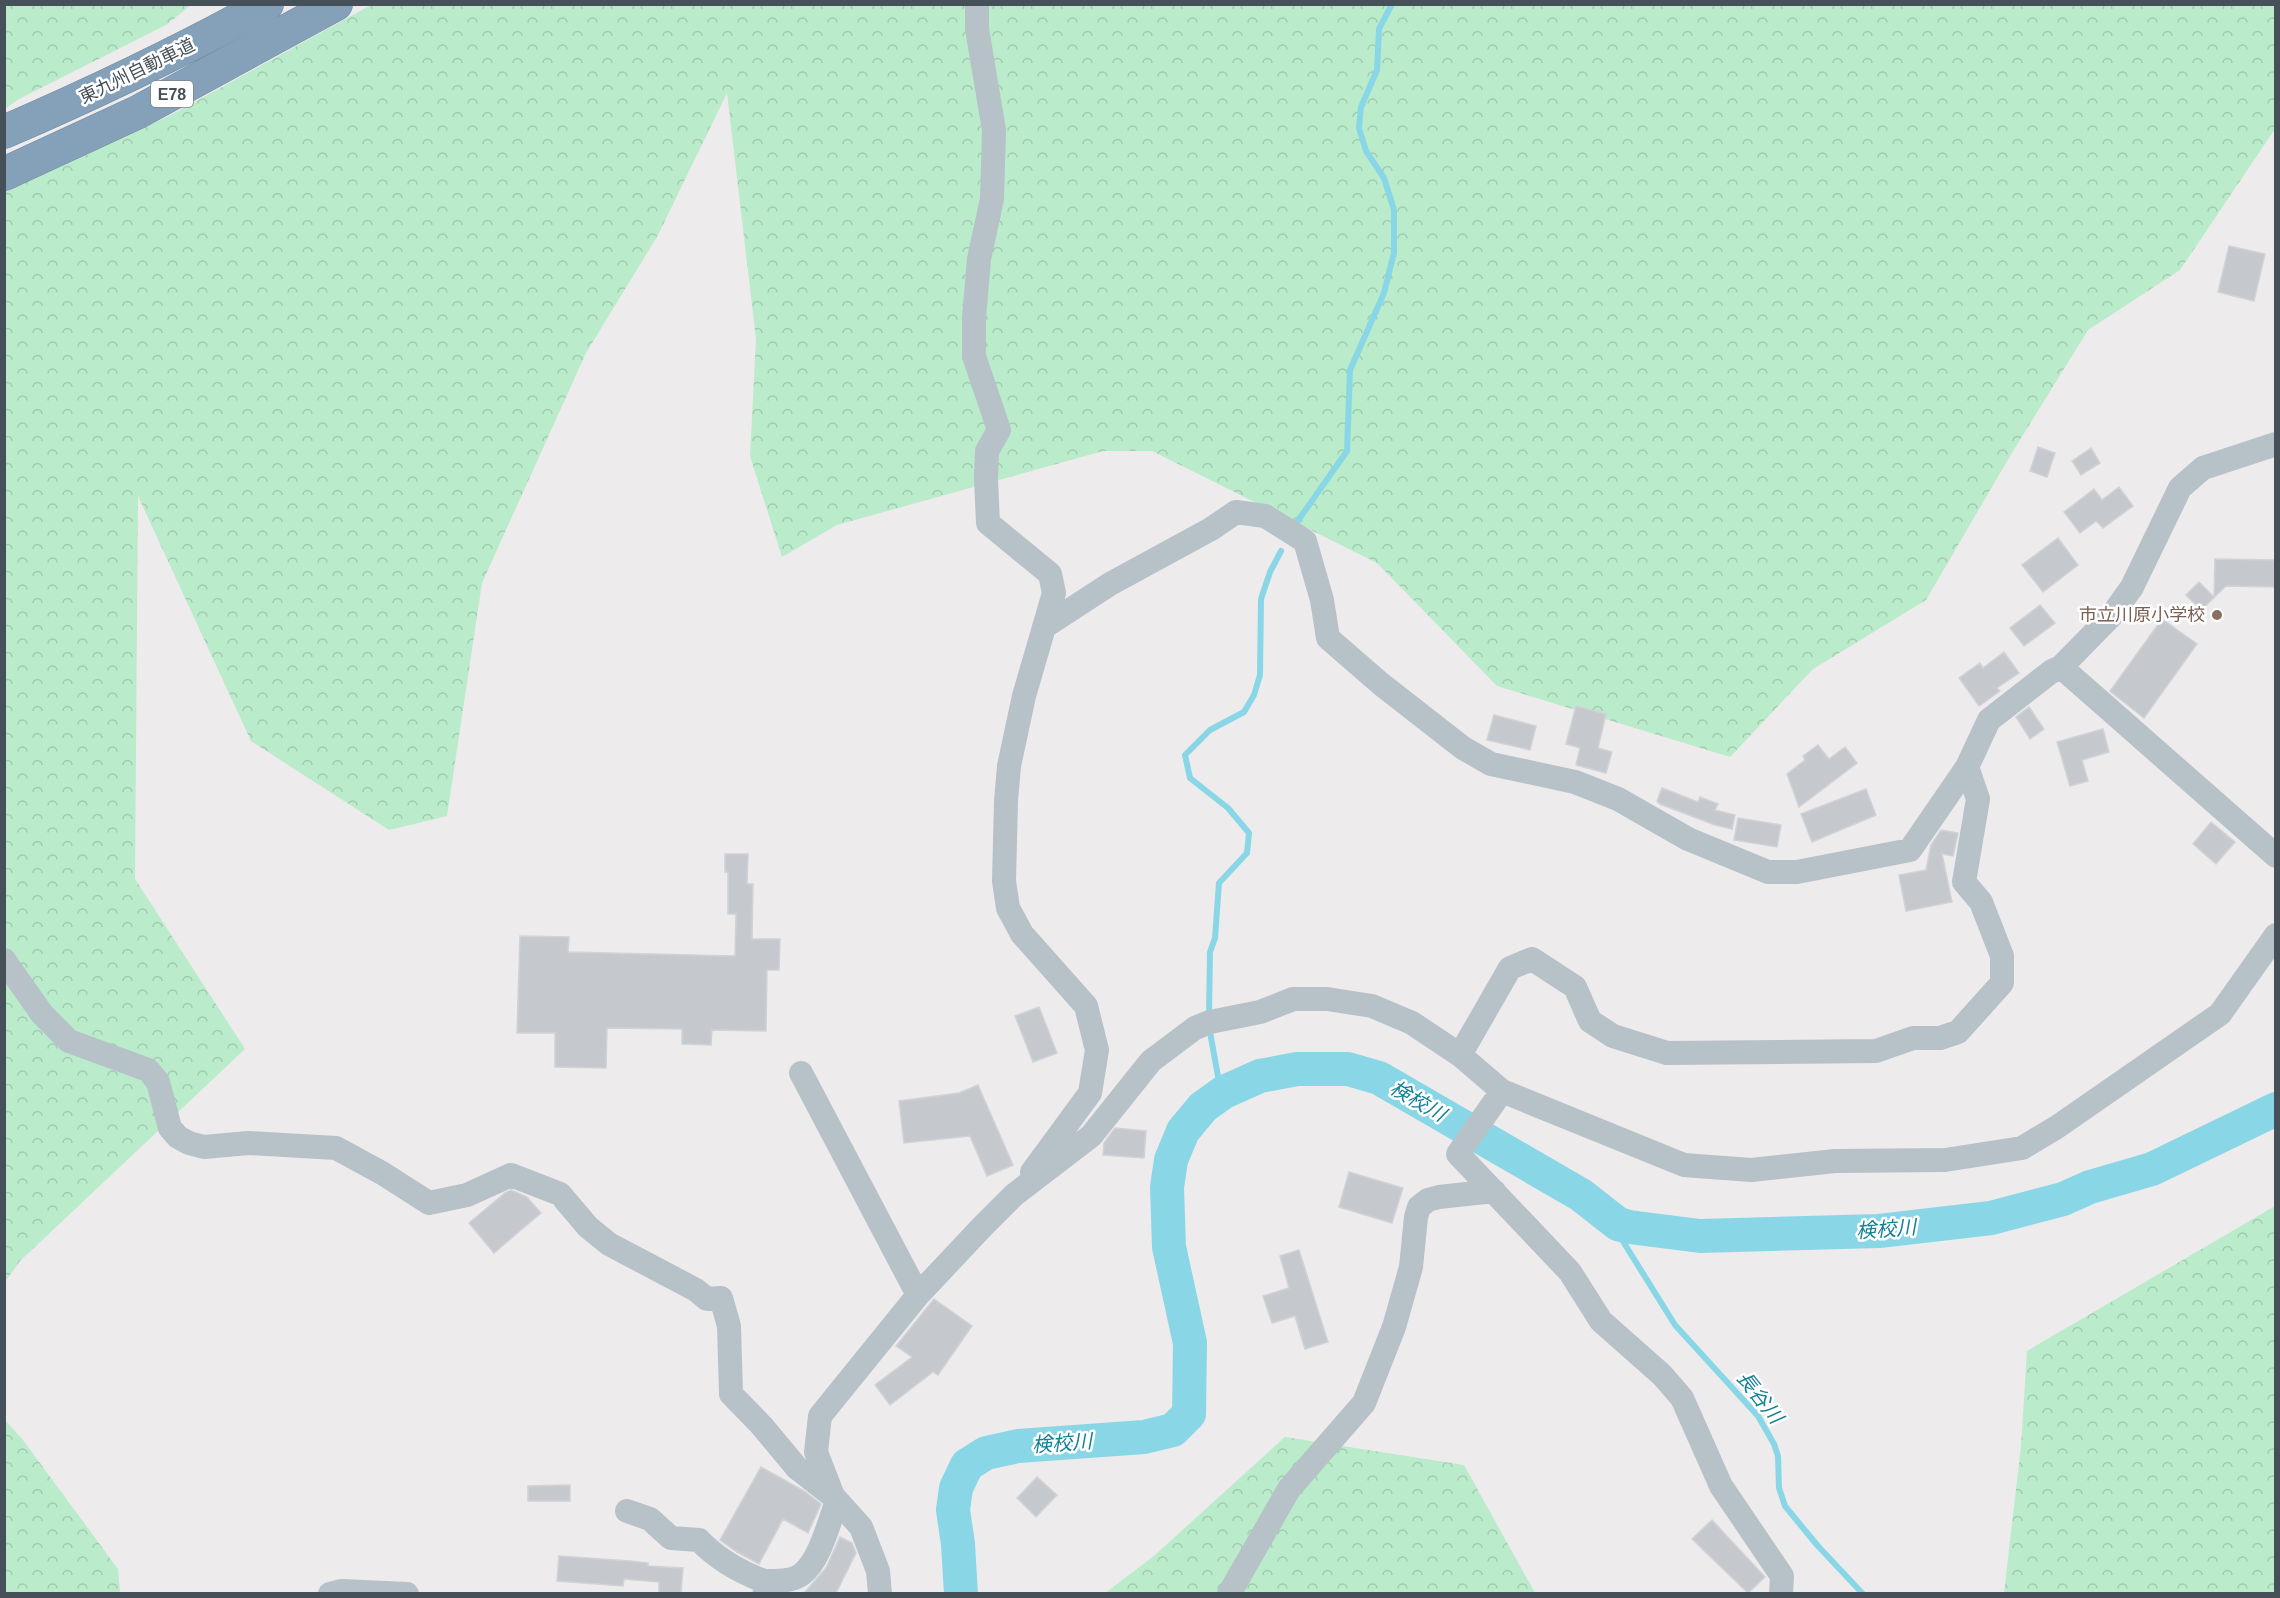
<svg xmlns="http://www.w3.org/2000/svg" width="2280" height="1598" font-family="Arial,'Noto Sans JP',sans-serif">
<defs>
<pattern id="forest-crowns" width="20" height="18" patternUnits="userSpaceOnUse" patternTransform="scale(1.5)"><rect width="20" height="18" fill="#baebcb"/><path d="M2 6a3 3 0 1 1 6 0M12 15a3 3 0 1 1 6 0" fill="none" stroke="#a1cbb0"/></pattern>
</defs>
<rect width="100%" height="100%" fill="#eeebec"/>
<path fill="url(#forest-crowns)" d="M5 4H191V5L166 25 19 99 5 109Z
M371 5H2275V129L2180 270 2088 330 2010 456 1926 600 1813 669 1730 757 1497 686 1377 563 1152 451H1103L837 525 782 557 750 456 756 339 727 93 658 235 586 353 482 583 447 816 389 830 251 741 138 496 135 879 245 1049 20 1261 5 1282V192L171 115Z
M2275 1206V1593H2004L2021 1446 2027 1351Z
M4 1419 23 1440 118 1569 120 1593H5Z
M1285 1437 1464 1465 1535 1593 1104 1594 1155 1555Z"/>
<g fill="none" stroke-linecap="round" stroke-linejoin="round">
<path stroke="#89d7e6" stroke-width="6" d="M1297 522 1347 451 1350 370 1384 293 1394 253V210L1384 178 1366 151 1359 128 1361 107 1377 70 1379 29 1392 4
M1209 1014 1210 952 1215 938 1219 883 1247 853 1249 833 1228 808 1190 778 1185 755 1210 730 1244 712 1254 695 1260 675 1261 599 1270 572 1281 551
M1210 1032 1219 1082 1224 1092
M1618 1224 1624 1243 1675 1325 1758 1416 1774 1444 1778 1456 1779 1488 1785 1506 1817 1545 1863 1594"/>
<path stroke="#89d7e6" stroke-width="34" d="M961 1594 958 1544 953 1510 956 1488 967 1465 986 1453 1018 1446 1144 1437 1173 1430 1189 1414 1190 1343 1169 1247 1167 1187 1171 1160 1183 1131 1203 1107 1224 1092 1260 1076 1297 1069H1348L1379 1078 1581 1195 1618 1224 1629 1227 1700 1236 1879 1231 1991 1218 2063 1199 2090 1187 2152 1169 2276 1109"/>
</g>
<path fill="#c5c9ce" stroke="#d0d2d7" stroke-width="1.5" d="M2229 246 2265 254 2254 301 2218 292Z
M2038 447 2055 453 2047 477 2030 471Z
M2091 448 2100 463 2081 475 2072 461Z
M2119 487 2133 506 2103 528 2096 521 2080 533 2064 512 2094 489 2102 500Z
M2058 538 2078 565 2043 592 2022 565Z
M2215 559 2276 560V587L2226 586 2201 610 2186 595 2199 582 2214 597Z
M2040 605 2055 623 2024 646 2010 628Z
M2162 619 2197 644 2144 718 2110 691Z
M2004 652 2019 673 1997 688 2000 691 1979 706 1959 678 1980 663 1983 668Z
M1576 706 1606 714 1598 748 1612 752 1606 773 1576 765 1580 748 1566 744Z
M2029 707 2044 729 2030 739 2016 717Z
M1494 715 1536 726 1530 750 1487 740Z
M2103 729 2109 752 2082 760 2088 781 2070 786 2057 742Z
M1818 745 1829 759 1845 747 1857 763 1799 807 1787 774 1805 760 1803 756Z
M1662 788 1698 802 1700 797 1718 804 1715 810 1735 815 1732 829 1715 825 1660 804 1657 801Z
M1866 789 1876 815 1812 842 1801 814Z
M1738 818 1781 825 1777 847 1734 840Z
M2211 822 2235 842 2216 864 2193 844Z
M1941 830 1958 833 1953 856 1942 854 1952 902 1906 911 1899 875 1926 870 1931 845Z
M725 854H748L747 884H753L752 939H780L779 970H767L766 1031 712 1030 711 1045 682 1044V1029L607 1028 606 1068 555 1067V1033H517L520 936 569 937 568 952 735 956 736 914H728V872H725Z
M1039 1007 1057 1053 1033 1062 1015 1016Z
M978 1085 1013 1165 987 1176 970 1136 904 1143 899 1101 959 1093Z
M1115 1128 1146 1131 1144 1158 1103 1155 1104 1143Z
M1349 1172 1403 1188 1392 1223 1339 1207Z
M511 1190 527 1197 541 1213 494 1253 469 1223 505 1193Z
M1299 1250 1328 1342 1305 1349 1295 1316 1272 1323 1263 1296 1289 1288 1280 1256Z
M934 1299 972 1326 938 1375 933 1372 890 1405 875 1385 912 1357 896 1346Z
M761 1467 804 1491 821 1504 808 1533 783 1519 759 1564 737 1552 720 1540Z
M1037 1477 1057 1495 1036 1517 1017 1498Z
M570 1485V1501H528V1486Z
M1712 1520 1765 1577 1748 1593 1692 1539Z
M840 1537 852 1543 856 1553 836 1593H804L826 1568Z
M559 1556 630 1561 648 1563V1566L683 1568 681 1593H659V1582L624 1579 623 1586 557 1581Z"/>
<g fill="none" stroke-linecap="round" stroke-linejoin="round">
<defs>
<path id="highway" d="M4 132C94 93 182 51 267 4
M4 174 138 112 336 4"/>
</defs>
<use href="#highway" stroke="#708ca4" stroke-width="34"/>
<path stroke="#b7c1c8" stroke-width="24" d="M977 4V29L994 130 992 199 979 259 974 318V356L999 430 987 451 986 479 988 523 1050 574 1054 593 1024 696 1009 766 1006 801 1004 881 1008 908 1022 934 1086 1006 1097 1050 1090 1093 1032 1172
M1044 627 1110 584 1211 529 1236 512 1265 516 1305 541 1322 600 1328 638 1381 684 1463 748 1491 764 1575 782 1618 799 1688 839 1768 872H1797L1910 850 1967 767 1989 720 2052 671 2061 667 2112 615 2132 587 2180 488 2203 468 2276 444
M2061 667 2276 856
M4 960 42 1014 69 1041 148 1070 158 1082 170 1128 178 1137 189 1143 204 1147 248 1143 336 1148 382 1173 429 1203 467 1195 511 1175 560 1194 588 1227 609 1244 696 1290 707 1299 721 1298 729 1326 731 1394 762 1426 797 1468 833 1496 861 1527 878 1571 880 1594
M1460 1055 1510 968 1532 959 1575 987 1590 1021 1613 1036 1667 1053 1876 1051 1913 1038H1940L1958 1032 2002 983V956L1981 902 1964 882 1978 799 1967 767
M801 1073 918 1295
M1502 1091 1458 1154 1570 1272 1601 1321 1662 1375 1682 1398 1721 1486 1782 1576 1781 1594
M833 1496 816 1452 820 1416 918 1295 982 1227 1014 1195 1091 1136 1151 1061 1195 1028 1210 1022 1260 1012 1293 999H1327L1372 1006 1412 1023 1460 1055 1502 1091 1684 1165 1751 1170 1835 1161 1945 1160 2022 1148 2057 1127 2220 1014 2276 935
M627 1511 650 1519 671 1538 699 1540C717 1559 740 1572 764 1581
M330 1594 342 1591 407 1594
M765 1594 764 1581C776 1581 792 1582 802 1574 820 1560 829 1522 837 1501
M1229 1594 1289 1489 1364 1403 1394 1327 1411 1267 1416 1217 1419 1207 1428 1200 1439 1197 1494 1191"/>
<use href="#highway" stroke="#85a1b9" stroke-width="33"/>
</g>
<circle fill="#8d6e63" stroke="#fff" stroke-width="2" cx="2217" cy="615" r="6"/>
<g text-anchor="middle" stroke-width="5" stroke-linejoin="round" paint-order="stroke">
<rect fill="#fff" stroke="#7d848a" stroke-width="1.5" x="151" y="81" width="42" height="26" rx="4.5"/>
<g font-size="16" font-weight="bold" fill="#455058">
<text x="172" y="100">E78</text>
</g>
<g font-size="18" fill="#455058" stroke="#fff">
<text transform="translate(137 71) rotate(-26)" y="6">東九州自動車道</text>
</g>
<g font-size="18" fill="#785e54" stroke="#fff" text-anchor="end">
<text x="2205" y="621">市立川原小学校</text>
</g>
<g font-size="20" font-style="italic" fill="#138096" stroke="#fff">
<text transform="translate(1418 1101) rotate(30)" y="7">検校川</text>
<text transform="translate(1886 1229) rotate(-4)" y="7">検校川</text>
<text transform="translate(1760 1397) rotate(52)" y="7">長谷川</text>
<text transform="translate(1062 1443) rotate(-4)" y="7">検校川</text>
</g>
</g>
<rect width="2280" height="1598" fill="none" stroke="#455058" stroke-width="12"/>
</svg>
